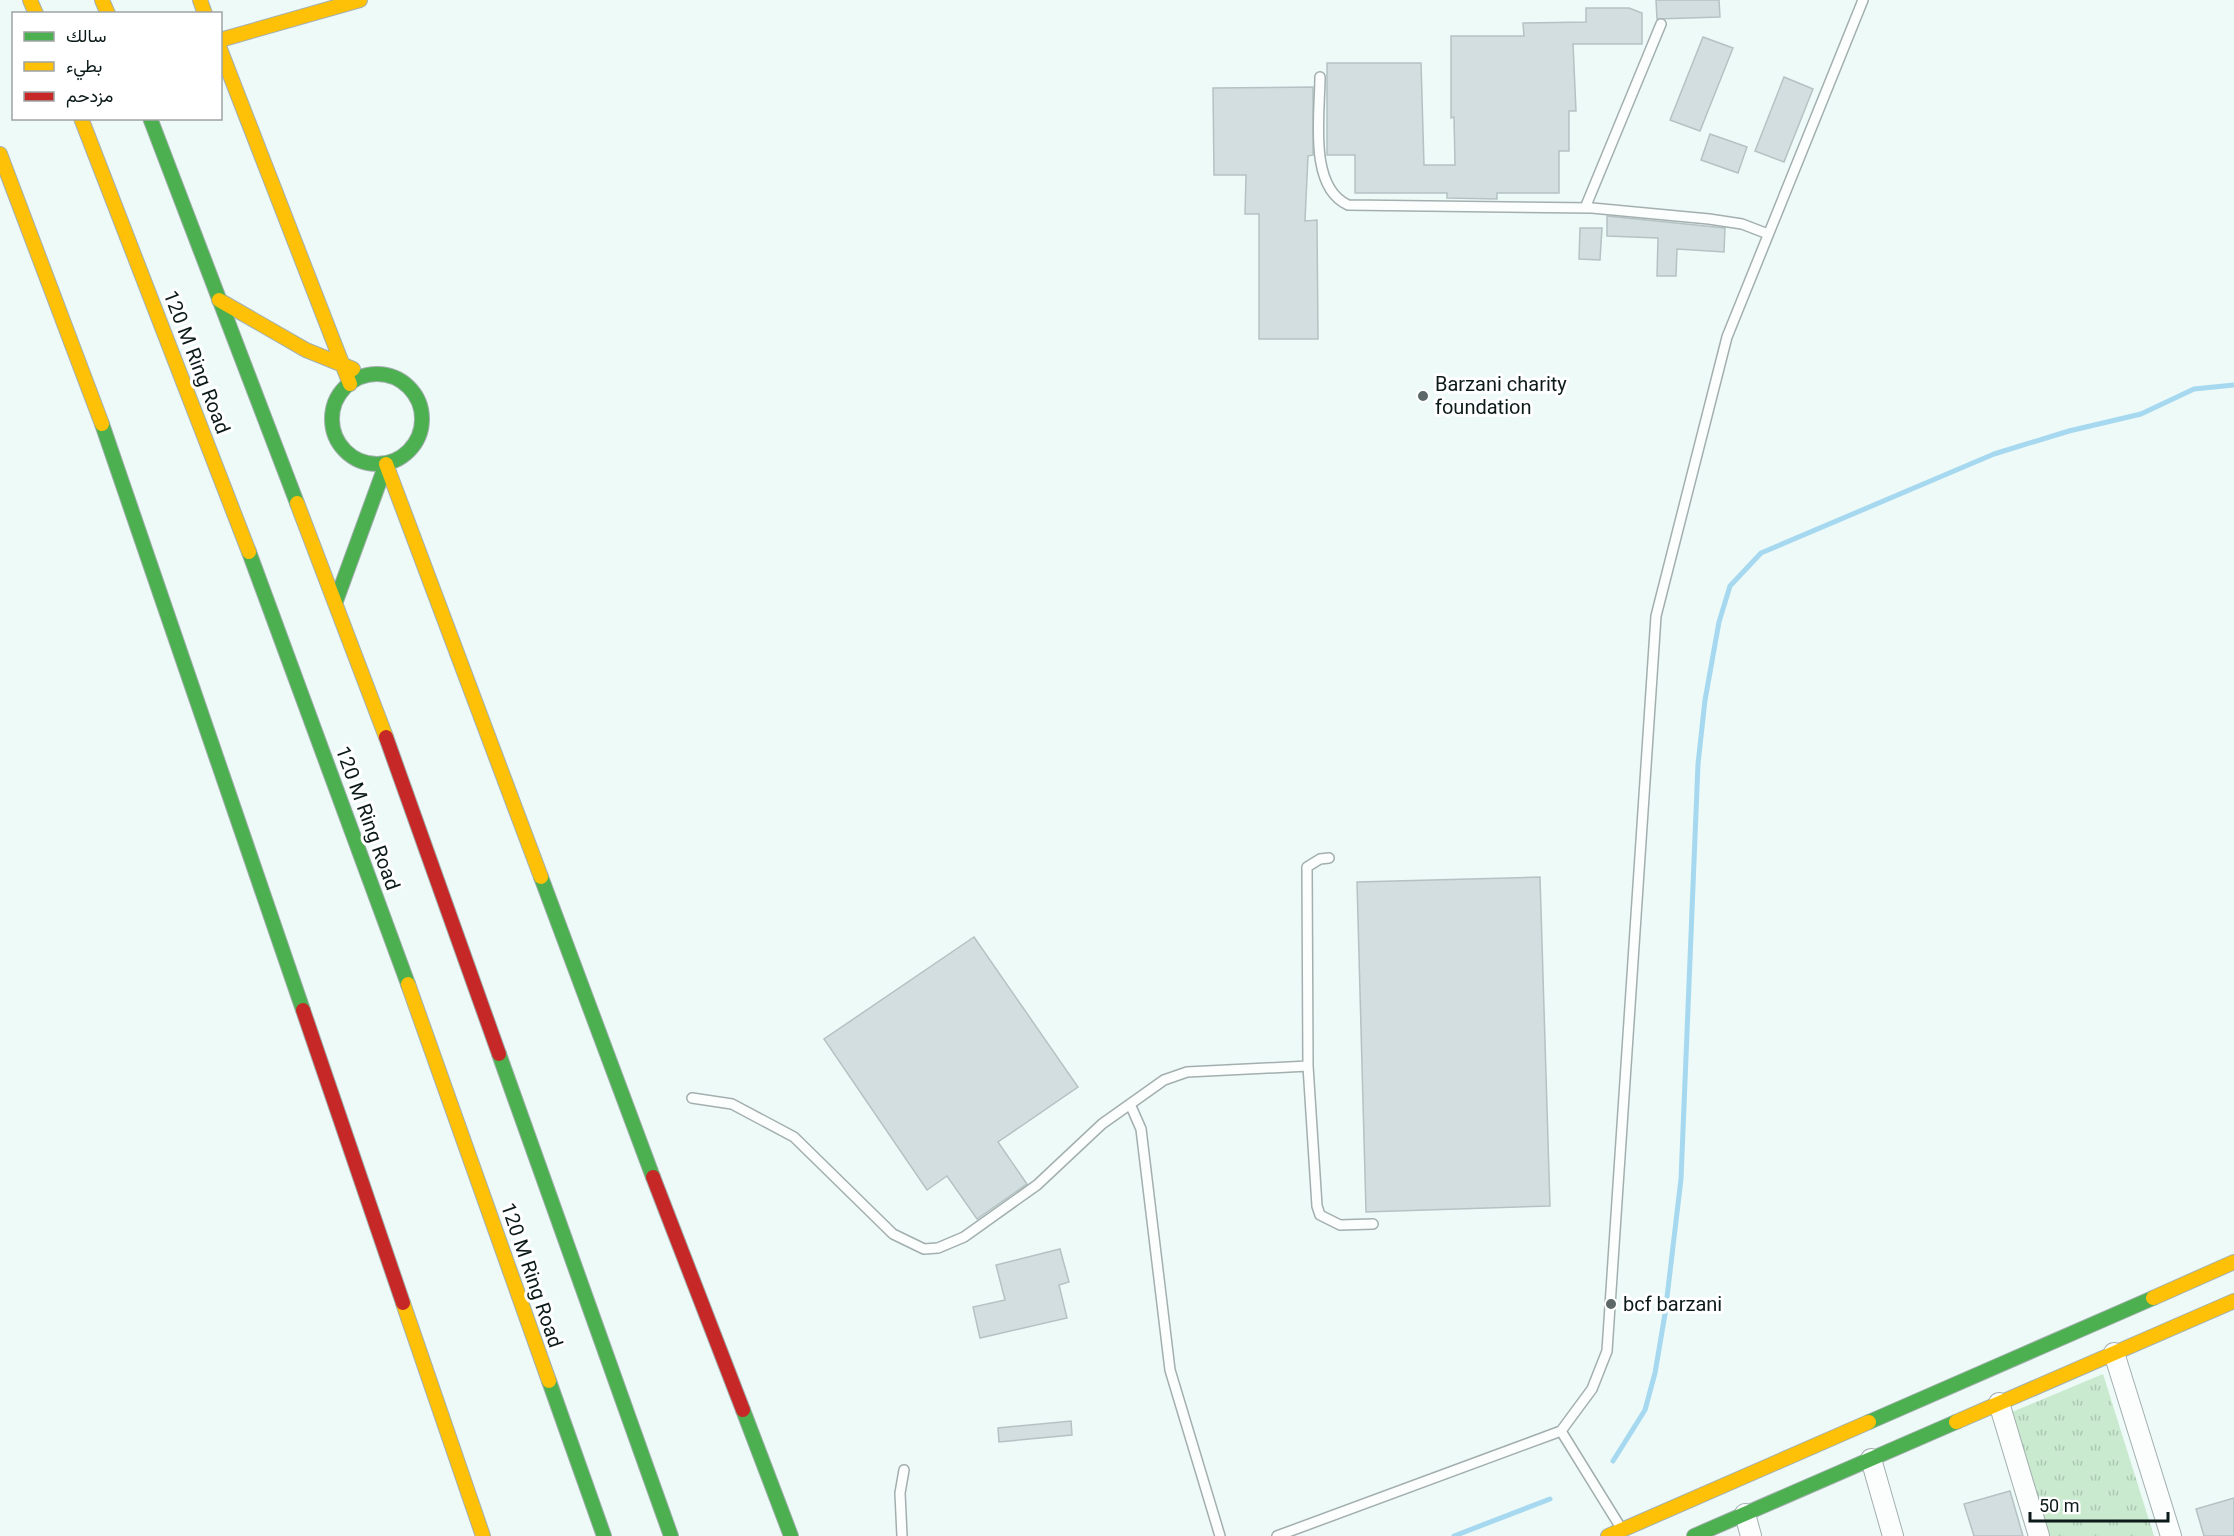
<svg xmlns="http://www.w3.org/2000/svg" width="2234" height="1536" font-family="Roboto,Vazirmatn,sans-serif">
<defs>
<pattern id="grass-tufts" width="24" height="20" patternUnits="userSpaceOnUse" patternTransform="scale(1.5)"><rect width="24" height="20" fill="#c9eacf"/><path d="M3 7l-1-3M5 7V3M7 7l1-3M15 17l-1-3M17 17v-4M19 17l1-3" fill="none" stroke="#abc8b1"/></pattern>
</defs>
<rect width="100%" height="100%" fill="#edfaf8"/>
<path fill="url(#grass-tufts)" d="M2103 1374 2154 1536H2047L2012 1412Z"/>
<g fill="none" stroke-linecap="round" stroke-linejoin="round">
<path stroke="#a6d8f0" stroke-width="5" d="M1613 1461 1645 1410 1655 1373 1665 1314 1681 1179 1698 764 1705 700 1719 622 1730 586 1761 553 1994 454 2069 431 2141 414 2194 389 2234 385
M1454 1536 1550 1499"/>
</g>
<path fill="#d2dedf" stroke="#b5c2c3" stroke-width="1.5" d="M1656 0H1719L1720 17 1657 19Z
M1586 8H1629L1642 13V44H1573L1576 111H1569V151H1559V193H1497V199L1447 198V193H1355V155H1327V63H1421L1424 165H1455L1454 117 1451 118V36H1524L1523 23 1586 22Z
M1703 37 1733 48 1700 131 1670 120Z
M1784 77 1813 89 1784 162 1755 151Z
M1313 87V155L1308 156 1305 221 1317 220 1318 339H1259V214H1245L1246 175H1214L1213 88Z
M1710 134 1747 147 1738 173 1701 160Z
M1607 216 1725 228 1724 252 1677 249 1676 276H1657L1658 238 1607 236Z
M1580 228H1602L1600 260 1579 259Z
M1540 877 1550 1206 1366 1212 1357 882Z
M974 937 1078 1087 998 1142 1027 1184 977 1219 947 1176 927 1190 824 1039Z
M1060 1249 1069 1282 1059 1285 1067 1318 980 1338 973 1307 1005 1300 996 1265Z
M1071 1421 1072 1435 999 1442 998 1428Z
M2010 1491 2023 1536H1974L1964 1504Z
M2234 1498V1536H2204L2196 1509Z"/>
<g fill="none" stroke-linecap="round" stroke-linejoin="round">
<defs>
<path id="lane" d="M1320 77C1320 114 1308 187 1348 205L1592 208 1709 219 1742 224 1768 234
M1585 208 1661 24
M1329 858 1320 859 1307 867 1308 1066 1317 1206 1320 1215 1340 1225 1373 1224
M692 1098 732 1104 794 1137 893 1234 924 1249 938 1248 964 1237 1037 1185 1102 1124 1164 1080 1187 1072 1308 1066
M1130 1104 1141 1129 1170 1370 1220 1536
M1561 1431 1621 1528
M902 1536 900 1493 904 1470
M1277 1536 1561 1431 1592 1389 1607 1351 1656 616 1727 337 1863 0"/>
<path id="street" d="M2114 1353 2171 1536
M1999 1403 2039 1536
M1871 1459 1893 1536
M1745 1514 1751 1536"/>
<path id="fast" d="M150 118 297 503
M332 419a45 45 0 1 1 90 0a45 45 0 1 1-90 0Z
M102 424 303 1010
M249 552 408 984
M336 601 386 464
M541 877 653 1177
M499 1054 671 1536
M549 1381 604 1536
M743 1410 791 1536
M1869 1422 2153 1298
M1694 1536 1956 1422"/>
<path id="slow" d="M30 0 36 14
M102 0 108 14
M200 0 205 14
M220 40 360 0
M220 49 350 384
M81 118 249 552
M0 154 102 424
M219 300 306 350 353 369
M386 464 541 877
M297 503 386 737
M408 984 549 1381
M2153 1298 2234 1262
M403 1303 483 1536
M1956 1422 2234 1301
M1608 1536 1869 1422"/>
<path id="jam" d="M386 737 499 1054
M303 1010 403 1303
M653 1177 743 1410"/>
</defs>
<use href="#lane" stroke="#a3afae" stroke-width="12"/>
<use href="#street" stroke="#a3afae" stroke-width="22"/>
<use href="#fast" stroke="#a3afae" stroke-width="16"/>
<use href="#slow" stroke="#a3afae" stroke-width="16"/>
<use href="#jam" stroke="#a3afae" stroke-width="16"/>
<use href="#lane" stroke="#fcfefe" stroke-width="9"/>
<use href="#street" stroke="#fcfefe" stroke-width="20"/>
<use href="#fast" stroke="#4caf50" stroke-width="14"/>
<use href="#slow" stroke="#ffc107" stroke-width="14"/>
<use href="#jam" stroke="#c62828" stroke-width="14"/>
</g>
<g fill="#5b6867" stroke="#fff" stroke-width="2">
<circle cx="1423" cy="396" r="6"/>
<circle cx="1611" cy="1304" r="6"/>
</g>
<g text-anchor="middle" stroke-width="6" stroke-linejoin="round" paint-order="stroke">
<g font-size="20" fill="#0c1a19" stroke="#fff">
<text transform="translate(197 362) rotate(69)" y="7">120 M Ring Road</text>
<text transform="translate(368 818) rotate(70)" y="7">120 M Ring Road</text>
<text transform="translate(532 1275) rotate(71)" y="7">120 M Ring Road</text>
</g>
<g font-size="20" fill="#0c1a19" stroke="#fff" text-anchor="start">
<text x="1435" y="391">Barzani charity<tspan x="1435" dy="23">foundation</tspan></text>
<text x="1623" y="1311">bcf barzani</text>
</g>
</g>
<rect x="12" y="12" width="210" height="108" fill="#ffffff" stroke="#9ea3a3" stroke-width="1.5"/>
<rect x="24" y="32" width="30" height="9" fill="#4caf50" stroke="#9ea3a3" stroke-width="1.5"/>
<text x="66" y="42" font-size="18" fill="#0c1a19">سالك</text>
<rect x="24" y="62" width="30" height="9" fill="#ffc107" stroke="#9ea3a3" stroke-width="1.5"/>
<text x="66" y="72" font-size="18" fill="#0c1a19">بطيء</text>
<rect x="24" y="92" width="30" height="9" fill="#c62828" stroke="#9ea3a3" stroke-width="1.5"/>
<text x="66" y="102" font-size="18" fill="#0c1a19">مزدحم</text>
<path d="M2030 1512v9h138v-9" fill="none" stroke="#0c1a19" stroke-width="3"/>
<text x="2039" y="1512" font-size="18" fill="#0c1a19" stroke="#ffffff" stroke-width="4.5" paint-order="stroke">50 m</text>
</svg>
